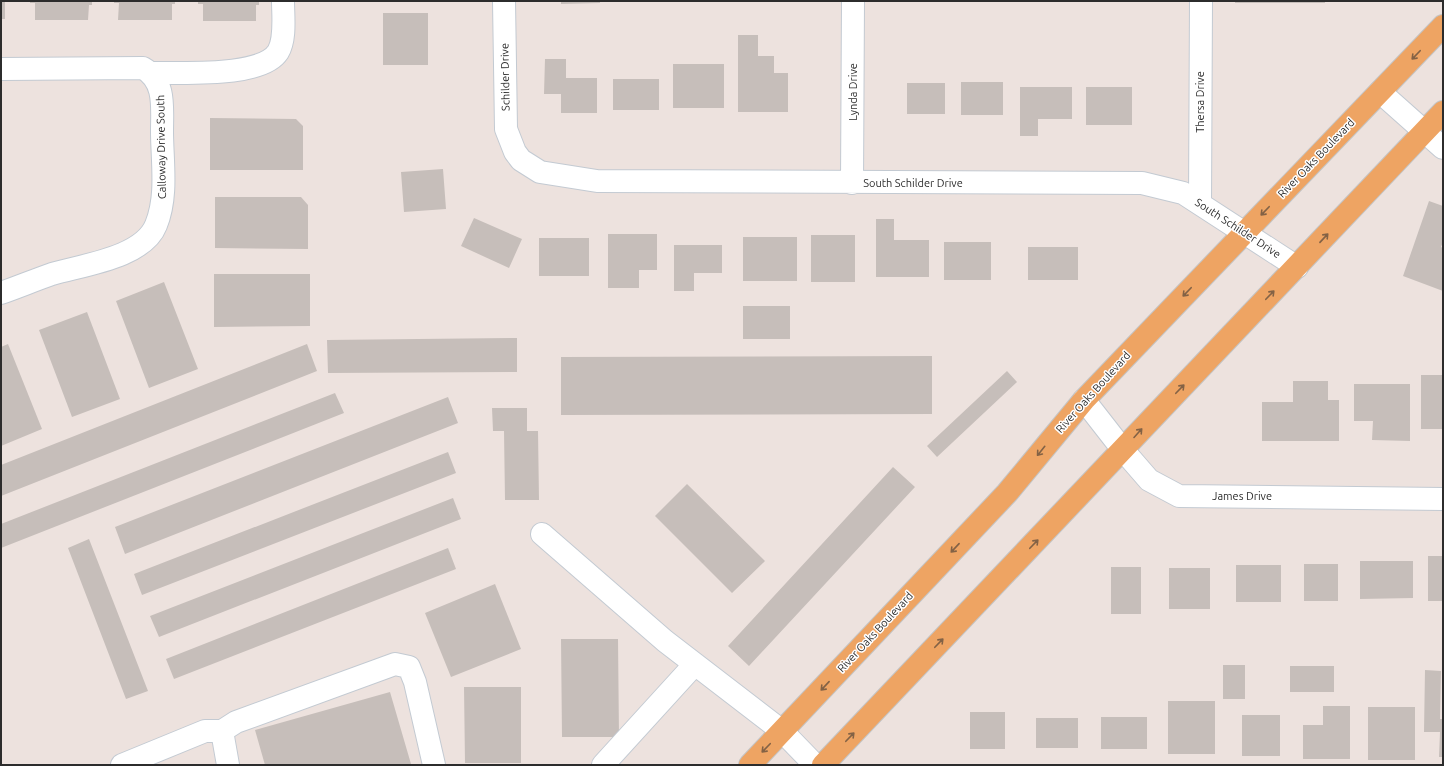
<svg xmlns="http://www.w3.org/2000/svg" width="1444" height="766" font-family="Ubuntu,sans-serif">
<rect width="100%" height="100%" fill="#ede2de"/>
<path fill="#c6beba" d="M1 1H5V19H1Z
M30 1H92V5H89L88 20H35V3H30Z
M114 1H175V4H172V20H118L119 3H114Z
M198 1H259V5H256V21H203V4H198Z
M561 1H600V3L561 4Z
M1235 1H1325V3H1235Z
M383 13H428V65H383Z
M738 35H758V56H774V73H788V112H738Z
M545 59H566V78H597V113H561V94H544Z
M673 64H724V108H673Z
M613 79H659V110H613Z
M961 82H1003V115H961Z
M907 83H945V114H907Z
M1020 87H1072V119H1038V136H1020Z
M1086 87H1132V125H1086Z
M210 118 296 119 303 126V170H210Z
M443 169 446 209 404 212 401 172Z
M215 197H301L308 205V249L215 248Z
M1429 201 1443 206V242L1441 247 1443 248V291L1403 276Z
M474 218 522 239 509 268 461 246Z
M876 219H894V240H929V277H876Z
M608 234H657V270H639V288H608Z
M811 235H855V282H811Z
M743 237H797V281H743Z
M539 238H589V276H539Z
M944 242H991V280H944Z
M674 245H722V273H694V291H674Z
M1028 247H1078V280H1028Z
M214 274H310V326L214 327Z
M164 282 198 369 149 388 116 301Z
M743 306H790V339H743Z
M87 312 120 399 72 417 39 330Z
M517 338V372L328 373 327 340Z
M8 344 42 429 1 446V347Z
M307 344 317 371 1 496V465Z
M932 356V414L561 415V357Z
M1007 371 1017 382 937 457 927 446Z
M1421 375H1443V429H1421Z
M1293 381H1328V400H1339V441H1262V402H1293Z
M1354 384H1410V441L1372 440 1373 421H1354Z
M335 393 344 413 1 548V524Z
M448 397 458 423 125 554 115 527Z
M492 408H527V431H538L539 500H505L504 431H493Z
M448 452 456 473 142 595 134 574Z
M893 467 915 487 749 666 728 646Z
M687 484 765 561 732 593 655 516Z
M453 498 461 519 159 637 150 616Z
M89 539 148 691 126 699 68 548Z
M448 548 456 569 174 679 166 659Z
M1428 556H1443V601H1428Z
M1360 561H1413V598L1360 599Z
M1304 564H1338V601H1304Z
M1236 565H1281V602H1236Z
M1111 567H1141V614H1111Z
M1169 568H1210V609H1169Z
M495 584 521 649 451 677 425 613Z
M561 639H618L619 737H562Z
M1223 665H1245V699H1223Z
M1290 666H1334V692H1290Z
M1425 670 1441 671 1440 719H1443V757H1439L1440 732H1424Z
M464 687H521V763H465Z
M390 692 411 764 265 765 255 730Z
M1168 701H1215V754H1168Z
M1323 706H1350V759H1303V725H1323Z
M1368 707H1415V760H1368Z
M970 712H1005V749H970Z
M1242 715H1280V756H1242Z
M1101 717H1147V749H1101Z
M1036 718H1078V748H1036Z"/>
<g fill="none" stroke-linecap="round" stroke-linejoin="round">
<defs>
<path id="minor" d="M504 1 506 129 515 152 521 160 540 172 597 181 1142 183 1183 193 1297 267
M1 69 143 68C166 81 162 108 162 131 162 161 168 196 156 225 143 258 82 265 52 274 35 280 18 287 1 293
M152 73C181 72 261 78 278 52 286 39 283 16 283 1
M1380 92 1443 148
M852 183 853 1
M1200 203 1201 1
M1084 400 1123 450 1149 480 1179 496 1443 499
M542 534 665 641 782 731 815 765
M222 731 236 722 395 664 409 667 415 682 434 765
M122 765 205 731H222L228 765
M603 765 695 664"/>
<path id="major" d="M750 765 1007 493 1084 400 1443 26
M823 765 1443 112"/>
</defs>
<use href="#minor" stroke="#c3cad2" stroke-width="24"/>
<use href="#major" stroke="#c4c4c4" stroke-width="24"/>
<use href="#minor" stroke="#fff" stroke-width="22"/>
<use href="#major" stroke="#eea463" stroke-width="22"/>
</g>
<defs><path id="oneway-shaft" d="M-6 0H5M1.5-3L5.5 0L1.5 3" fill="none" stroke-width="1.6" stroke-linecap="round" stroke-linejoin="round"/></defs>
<g stroke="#836245">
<use href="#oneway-shaft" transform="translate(1416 55) rotate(134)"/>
<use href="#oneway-shaft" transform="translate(1265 211) rotate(134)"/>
<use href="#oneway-shaft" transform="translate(1324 238) rotate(-47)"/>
<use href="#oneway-shaft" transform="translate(1187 292) rotate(134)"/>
<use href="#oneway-shaft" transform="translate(1270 295) rotate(-46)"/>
<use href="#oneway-shaft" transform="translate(1180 389) rotate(-46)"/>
<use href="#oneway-shaft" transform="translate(1138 433) rotate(-48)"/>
<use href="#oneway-shaft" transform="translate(1041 451) rotate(129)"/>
<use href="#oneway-shaft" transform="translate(1034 544) rotate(-46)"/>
<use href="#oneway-shaft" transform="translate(955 548) rotate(133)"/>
<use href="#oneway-shaft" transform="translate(939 643) rotate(-46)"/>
<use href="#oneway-shaft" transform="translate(825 686) rotate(133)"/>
<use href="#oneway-shaft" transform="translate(850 737) rotate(-46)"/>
<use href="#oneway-shaft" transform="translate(766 748) rotate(134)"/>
</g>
<g text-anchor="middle" stroke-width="3" stroke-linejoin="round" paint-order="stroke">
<g font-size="11" fill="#2c2c2c" stroke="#fff">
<text transform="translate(505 77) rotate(-91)" y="4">Schilder Drive</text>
<text transform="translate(853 92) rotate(-90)" y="4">Lynda Drive</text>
<text transform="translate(1200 102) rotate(-90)" y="4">Thersa Drive</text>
<text transform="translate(161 147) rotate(-91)" y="4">Calloway Drive South</text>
<text transform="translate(1316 158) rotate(-46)" y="4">River Oaks Boulevard</text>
<text x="913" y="187">South Schilder Drive</text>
<text transform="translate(1238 228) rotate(33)" y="4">South Schilder Drive</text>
<text transform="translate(1093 392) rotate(-48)" y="4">River Oaks Boulevard</text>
<text x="1242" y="500">James Drive</text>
<text transform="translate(875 632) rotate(-47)" y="4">River Oaks Boulevard</text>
</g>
</g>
<rect width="1444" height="766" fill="none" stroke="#2c2c2c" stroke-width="4"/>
</svg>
